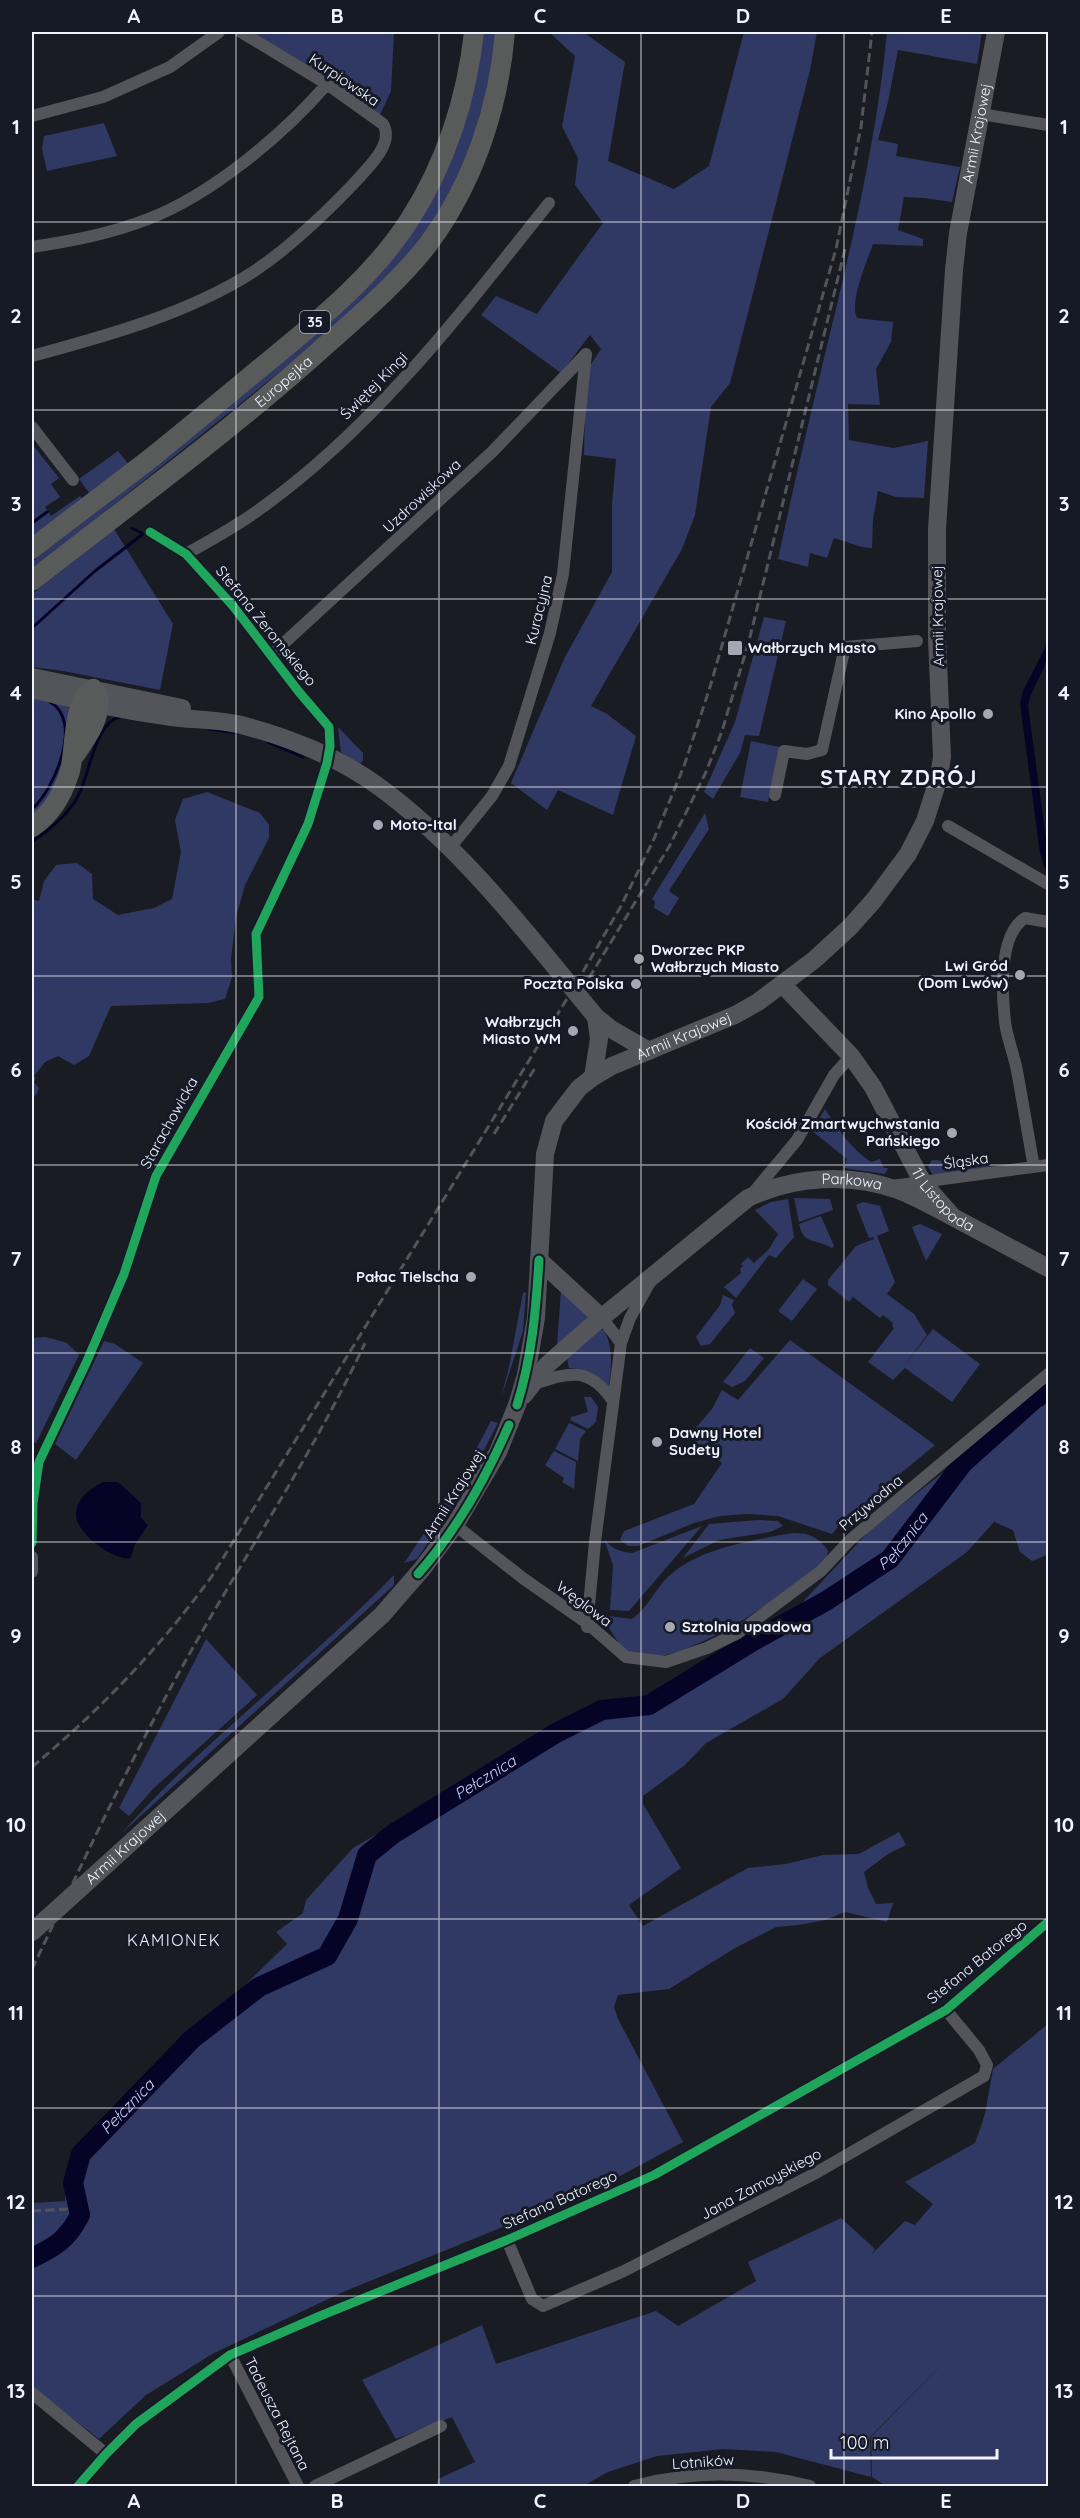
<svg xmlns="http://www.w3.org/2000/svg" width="1080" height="2518" font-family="Quicksand,sans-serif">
<rect width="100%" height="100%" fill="#1a1c23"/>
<path fill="#303964" d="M252 32H394L391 91 380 115 323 75Z
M482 32H498L483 119 450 195 421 239 380 287 301 355 32 570V562L243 392 396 252Z
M549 32H583L625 62 608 161 674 189 709 166 744 32H817L810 70 730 383 711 407 695 515 682 549 591 706 607 714 636 736 613 815 558 790 547 810 511 783 565 657 612 572V505L616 459 584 455 586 372 601 349 590 335 561 373 481 315 496 296 537 314 603 223 575 185 578 158 562 126 575 56Z
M887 32H982L977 64 898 50 888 102 878 140 898 144 896 156 960 167 952 202 924 198 904 197 898 230 923 239V246L873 244C867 261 849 302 857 318L893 322 891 342 876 369 880 405 848 404 849 440 894 448 928 441 924 498 896 497 878 491 873 520 872 548 862 547 834 538 827 558 810 553 808 567 778 559C787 517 796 476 806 434 837 300 874 169 887 32Z
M104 123 117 156 47 171 42 149 44 136Z
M32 444 59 478 51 484 60 497 45 507 51 516 80 496 82 498 89 493 79 479 118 451 130 466 32 542Z
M114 529 173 624 160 690 63 671 32 667V594Z
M764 617 786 621 759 736 745 735 740 753 713 799 704 792 735 722Z
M32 694 68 707 70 710 63 770 51 796 32 817Z
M338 727 363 753V760L359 766 341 752Z
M751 741 779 747 768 802 740 797Z
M207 792 260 813 269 825V838L245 885 236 917 231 959 232 977 225 999 208 1003 111 1006 89 1056 74 1065 58 1056 45 1062 34 1076 36 1078 34 1082 39 1088 36 1095 32 1097V899L39 901 44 881 56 865 77 863 92 874 93 899 118 915 154 908 172 899 181 852 175 820 183 799Z
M705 813 709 829 669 891 679 898 668 916 654 908 655 901 652 899Z
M825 1109C839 1130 850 1148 871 1162L880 1159 884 1168H888L885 1174 844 1168 847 1159 812 1131Z
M932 1160C949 1162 981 1156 992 1169L935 1178 928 1167Z
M794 1198 830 1199 833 1210 799 1222Z
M788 1199 794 1237 776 1258 769 1255 736 1298 724 1287 741 1273 740 1269 743 1266 741 1264 748 1257 754 1263 769 1249 778 1234 755 1210 771 1202Z
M863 1202 880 1206 889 1231 877 1236 895 1282 887 1294 914 1314 927 1335 903 1367 933 1329 980 1364 952 1402 905 1368 893 1380 868 1362 894 1328 892 1326 893 1323 883 1315 880 1318 853 1297 849 1302 828 1285V1280L856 1246 874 1239V1237L869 1238 856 1205Z
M821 1216 834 1246 832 1248C816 1238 804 1246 799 1224Z
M920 1224 942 1234 926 1261 912 1227Z
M803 1279 817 1289 792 1321 778 1311Z
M561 1290 590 1316 557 1345Z
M526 1292 523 1331 501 1398 509 1367 523 1293Z
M723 1295 734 1300 732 1305 735 1313 710 1344 701 1346 696 1337 720 1305Z
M600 1330H604C614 1349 611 1367 609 1387 597 1374 586 1369 569 1368L567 1358Z
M46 1337 67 1343 79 1355 36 1443 32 1442V1338Z
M790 1340 935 1445 843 1521 832 1534 778 1516 747 1514 720 1516 694 1523 638 1546H628L620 1540 624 1531 694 1504 722 1463 688 1437 712 1409 722 1390 738 1400Z
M104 1341 115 1344 143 1363 76 1460 55 1444Z
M750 1348 764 1358 745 1381 732 1387 723 1382Z
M584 1397H591L598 1407 596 1422 588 1429 570 1420 571 1417 588 1412Z
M1035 1397 1042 1407 1048 1403 1047 1555 1032 1561 1020 1552 1013 1530 994 1522 967 1552 820 1658 783 1699 706 1743 685 1765 643 1796V1804L681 1868 629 1905 643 1926 748 1868 786 1864 823 1855 859 1854 899 1832 906 1845 888 1854 864 1872 868 1888 876 1904 893 1903 887 1922 845 1912 825 1920 799 1925 776 1927 735 1948 669 1989 618 1995 614 2007 618 2019 683 2142 598 2188 343 2292 214 2353 146 2395 99 2439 32 2387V2203L65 2201 68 2167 74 2152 287 1944 276 1932 303 1913 306 1900 353 1848 597 1706 614 1703 643 1705 670 1696 799 1606 873 1527 985 1440Z
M491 1421 498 1423 463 1490 417 1559 404 1563 457 1485Z
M569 1423 586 1431 580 1439 578 1461 555 1449Z
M554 1451 576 1462 574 1489 562 1482 564 1478 545 1465Z
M757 1520 778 1521 783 1526 770 1532 719 1540 683 1558 709 1524Z
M702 1526 629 1611 610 1610 613 1565 604 1539C612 1549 620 1552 632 1553Z
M793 1533C808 1533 820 1537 828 1551L826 1559C795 1590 690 1661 646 1657 638 1656 630 1652 623 1650L606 1623 592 1617V1614L632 1619C647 1609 655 1589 668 1577 698 1548 753 1540 793 1533Z
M394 1575V1585L122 1833C205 1739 307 1665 394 1575Z
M206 1639 257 1695 153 1789 129 1816 119 1808Z
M1048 2024V2486H886L872 2477 871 2437 953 2353 870 2437 871 2477 776 2452 723 2449 657 2456 608 2472 583 2486H436L438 2479 475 2462 452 2417 396 2439 362 2380 482 2325 496 2364 656 2311 678 2326 756 2281 748 2262 841 2218 875 2249 871 2255 905 2221 915 2225 933 2204 905 2182 975 2143 985 2114 993 2069Z"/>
<path fill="#050326" d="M1048 642C1049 670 1034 680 1028 705L1048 854V871L1044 867 1040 853 1020 703 1023 691Z
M103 1482H118L141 1503V1518L148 1525 134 1546 131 1558C114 1562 74 1532 76 1513 77 1498 91 1488 103 1482Z"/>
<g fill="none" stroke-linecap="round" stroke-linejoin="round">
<path stroke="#050326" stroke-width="3" d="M32 523 47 512
M32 628 95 571 143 534 132 528
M209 729 238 733
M268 742 303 757
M32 809C54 790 84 721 50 702
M32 842C49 830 64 818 76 800 90 778 93 723 120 717"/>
<path stroke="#050326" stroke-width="20" id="s1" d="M32 2258C55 2247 68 2239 80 2215L73 2183 81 2154 192 2039 259 1987 327 1956 348 1919 367 1855 393 1834 556 1733 602 1710 649 1705 755 1640 826 1601 890 1559 963 1463 1048 1387"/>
<path stroke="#54555b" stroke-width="12" d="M981 114 1048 125
M32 116 103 97 170 67 219 32
M32 247C71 241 110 234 148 219 211 195 283 135 327 84
M32 356C106 336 187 314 253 272 292 246 327 212 359 178 371 164 394 143 383 124L327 84 241 32
M32 427 73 480
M186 554C211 540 237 526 260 509 375 427 462 312 549 203
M271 655 492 452 586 354
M775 795 784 751 807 754 822 750 845 647 917 641
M948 826 1048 884
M449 849 492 796 509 766 550 633 563 574 586 354
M1034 1167C1028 1135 1023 1103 1017 1071 1014 1055 1007 1038 1005 1022 1002 993 998 935 1025 918L1048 922
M892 1186 1048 1165
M753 1193 797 1140 834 1075 851 1056
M602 1318 621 1343
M534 1384C570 1372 589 1366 613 1401
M455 1525 524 1579 587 1623 626 1657 666 1662 707 1648 738 1633 821 1571 850 1540 1048 1374
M32 1543 33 1503 39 1462 87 1361 124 1274 156 1176 259 997 256 934 308 824 327 763 330 746 329 727 299 692 233 606 186 554 150 532
M32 1557V1572
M587 1627 595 1542 621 1343 630 1318 650 1282
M507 2240 532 2299 543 2306 624 2271 814 2174 984 2076 987 2065 979 2050 946 2010
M230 2355 298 2486
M32 2393 106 2454
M78 2486 106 2454 136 2424 230 2355 320 2316 507 2240 654 2175 946 2010 1048 1922
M315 2486 441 2426
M634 2486C693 2470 751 2471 810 2486"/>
<g stroke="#54555b" stroke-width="18">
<path d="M32 677 182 708"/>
<path d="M32 689C76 700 120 710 165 716 189 720 214 719 237 724 286 736 338 757 378 786 462 847 530 937 596 1017L611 1029 649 1051"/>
<path id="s2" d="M782 984 851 1056 873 1087 923 1183 953 1217 1048 1268"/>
<path d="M593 1077 599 1039 596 1017"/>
<path d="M539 1260 602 1318"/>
<path id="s3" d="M524 1395 547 1365 589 1328 748 1198C794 1176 849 1173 898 1190 917 1197 935 1208 953 1217"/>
<path id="s4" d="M32 1932 382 1615 422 1569 455 1525 498 1452 517 1405 526 1375 536 1318 545 1154 554 1121 563 1109 579 1088 593 1077 612 1066 735 1015 758 1002 814 960 850 927 874 900 908 854 925 821 939 777 942 757 937 638V529L954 270 958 233 996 32"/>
</g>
<g stroke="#585b5a" stroke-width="20">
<path d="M32 549C71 518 111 489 151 458 187 429 223 399 259 369 314 324 372 279 410 219 446 163 467 97 474 32"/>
<path id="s5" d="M32 581C130 504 233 429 326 345 362 313 400 281 429 243 474 182 499 106 505 32"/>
<path d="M32 827C52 814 63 794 70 771 75 752 73 697 93 689L98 695C102 718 86 739 74 756"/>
</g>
<path stroke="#53545a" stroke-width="3" stroke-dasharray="9 4.5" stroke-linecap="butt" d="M589 978 670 845 706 772 722 731 749 641 846 245
M494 1134 535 1068
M32 1767C102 1708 158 1650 212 1576L573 989 621 906 654 839 684 766 710 687 836 249 861 127 872 32
M32 1969C84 1860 135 1749 195 1644 252 1544 316 1448 365 1343
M32 2211 68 2209"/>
<defs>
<path id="cycleway" d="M517 1405C532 1357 536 1310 539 1260
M32 1543 33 1503 39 1462 87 1361 124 1274 156 1176 259 997 256 934 308 824 327 763 330 746 329 727 299 692 233 606 186 554 150 532
M418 1574C456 1531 486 1478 509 1425
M78 2486 106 2454 136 2424 230 2355 320 2316 507 2240 654 2175 946 2010 1048 1922"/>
</defs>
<use href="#cycleway" stroke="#161a27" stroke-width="13"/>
<use href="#cycleway" stroke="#20a55d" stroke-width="9"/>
</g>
<path fill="none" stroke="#f0f3fd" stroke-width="1.5" stroke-opacity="0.55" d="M236 32V2486M439 32V2486M641 32V2486M844 32V2486M32 222H1048M32 410H1048M32 599H1048M32 787H1048M32 976H1048M32 1165H1048M32 1353H1048M32 1542H1048M32 1731H1048M32 1919H1048M32 2108H1048M32 2296H1048"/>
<g fill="#a5a8b1" stroke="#161a27" stroke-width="2">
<rect x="727" y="640" width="16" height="16" rx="3"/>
<circle cx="988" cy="714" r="6"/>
<circle cx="378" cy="825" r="6"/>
<circle cx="639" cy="959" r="6"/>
<circle cx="1020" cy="975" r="6"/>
<circle cx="636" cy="984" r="6"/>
<circle cx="573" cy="1031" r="6"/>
<circle cx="952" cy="1133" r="6"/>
<circle cx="471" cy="1277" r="6"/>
<circle cx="657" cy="1442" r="6"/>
<circle cx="670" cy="1627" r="6"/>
</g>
<g text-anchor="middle" stroke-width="6" stroke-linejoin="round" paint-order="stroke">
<rect fill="#161a27" stroke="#afb2bd" stroke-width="1.5" x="300" y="311" width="30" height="22" rx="4.5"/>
<g font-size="14" font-weight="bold" fill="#f0f3fd">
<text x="315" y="327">35</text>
</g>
<g font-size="15" fill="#f0f3fd" stroke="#161a27">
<text transform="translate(344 80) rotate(34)" y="5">Kurpiowska</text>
<text dy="5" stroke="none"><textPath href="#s4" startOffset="2194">Armii Krajowej</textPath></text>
<text dy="5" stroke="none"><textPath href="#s5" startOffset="321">Europejka</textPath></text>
<text transform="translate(374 386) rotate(-45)" y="5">Świętej Kingi</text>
<text transform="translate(422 496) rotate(-43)" y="5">Uzdrowiskowa</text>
<text transform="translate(539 610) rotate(-76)" y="5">Kuracyjna</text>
<text transform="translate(938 616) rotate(-91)" y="5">Armii Krajowej</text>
<text transform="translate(266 626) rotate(51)" y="5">Stefana Żeromskiego</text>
<text dy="5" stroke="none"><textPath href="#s4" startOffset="1170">Armii Krajowej</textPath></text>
<text transform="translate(169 1123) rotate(-61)" y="5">Starachowicka</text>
<text transform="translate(966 1161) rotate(-8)" y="5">Śląska</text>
<text dy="5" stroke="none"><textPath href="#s3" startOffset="406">Parkowa</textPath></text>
<text dy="5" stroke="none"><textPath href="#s2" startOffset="272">11 Listopada</textPath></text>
<text transform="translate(454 1494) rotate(-58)" y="5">Armii Krajowej</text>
<text transform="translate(871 1503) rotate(-40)" y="5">Przywodna</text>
<text transform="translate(584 1604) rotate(37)" y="5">Węglowa</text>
<text dy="5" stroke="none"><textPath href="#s4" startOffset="126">Armii Krajowej</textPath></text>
<text transform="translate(977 1962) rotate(-39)" y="5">Stefana Batorego</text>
<text transform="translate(761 2184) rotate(-28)" y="5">Jana Zamoyskiego</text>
<text transform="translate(560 2200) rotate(-24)" y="5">Stefana Batorego</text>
<text transform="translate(277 2414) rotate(63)" y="5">Tadeusza Rejtana</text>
<text transform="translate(703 2462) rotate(-4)" y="5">Lotników</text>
</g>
<g font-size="15" font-weight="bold" fill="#f0f3fd" stroke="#161a27" text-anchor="end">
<text x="748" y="653" text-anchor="start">Wałbrzych Miasto</text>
<text x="976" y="719">Kino Apollo</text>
<text x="390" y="830" text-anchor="start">Moto-Ital</text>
<text x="651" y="955" text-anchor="start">Dworzec PKP<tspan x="651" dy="17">Wałbrzych Miasto</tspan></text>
<text x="1008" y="971">Lwi Gród<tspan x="1008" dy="17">(Dom Lwów)</tspan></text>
<text x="624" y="989">Poczta Polska</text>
<text x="561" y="1027">Wałbrzych<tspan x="561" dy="17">Miasto WM</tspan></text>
<text x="940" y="1129">Kościół Zmartwychwstania<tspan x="940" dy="17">Pańskiego</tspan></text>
<text x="459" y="1282">Pałac Tielscha</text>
<text x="669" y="1438" text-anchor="start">Dawny Hotel<tspan x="669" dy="17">Sudety</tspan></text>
<text x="682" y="1632" text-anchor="start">Sztolnia upadowa</text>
</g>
<g font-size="16" font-style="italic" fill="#c7d1f7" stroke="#161a27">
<text dy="6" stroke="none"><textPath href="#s1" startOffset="1185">Pełcznica</textPath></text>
<text dy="6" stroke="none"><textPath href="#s1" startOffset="699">Pełcznica</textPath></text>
<text dy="6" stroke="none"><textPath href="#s1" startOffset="195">Pełcznica</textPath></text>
</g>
<g font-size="16" letter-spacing="1.5" fill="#f0f3fd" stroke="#161a27">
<text x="174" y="1946">KAMIONEK</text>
</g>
<g font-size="21" font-weight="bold" letter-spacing="1.5" fill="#f0f3fd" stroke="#161a27">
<text x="899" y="785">STARY ZDRÓJ</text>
</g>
</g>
<rect width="1080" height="2518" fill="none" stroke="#161a27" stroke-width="66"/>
<path d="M831 2449v9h166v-9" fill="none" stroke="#f0f3fd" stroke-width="3"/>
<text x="840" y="2449" font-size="18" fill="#f0f3fd" stroke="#161a27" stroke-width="4.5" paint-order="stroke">100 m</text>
<rect x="33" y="33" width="1014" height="2452" fill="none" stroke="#f0f3fd" stroke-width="2"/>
<g font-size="20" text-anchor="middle" font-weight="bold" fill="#f0f3fd">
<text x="134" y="23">A</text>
<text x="337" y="23">B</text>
<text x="540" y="23">C</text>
<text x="743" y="23">D</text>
<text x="946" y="23">E</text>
<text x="16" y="134">1</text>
<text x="1064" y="134">1</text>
<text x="16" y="323">2</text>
<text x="1064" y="323">2</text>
<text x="16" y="511">3</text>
<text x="1064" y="511">3</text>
<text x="16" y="700">4</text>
<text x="1064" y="700">4</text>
<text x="16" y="889">5</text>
<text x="1064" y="889">5</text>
<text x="16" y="1077">6</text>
<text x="1064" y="1077">6</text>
<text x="16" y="1266">7</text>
<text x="1064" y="1266">7</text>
<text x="16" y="1454">8</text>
<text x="1064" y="1454">8</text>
<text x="16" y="1643">9</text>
<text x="1064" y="1643">9</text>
<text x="16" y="1832">10</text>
<text x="1064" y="1832">10</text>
<text x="16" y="2020">11</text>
<text x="1064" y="2020">11</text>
<text x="16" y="2209">12</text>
<text x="1064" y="2209">12</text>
<text x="16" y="2398">13</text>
<text x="1064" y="2398">13</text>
<text x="134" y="2508">A</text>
<text x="337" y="2508">B</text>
<text x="540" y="2508">C</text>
<text x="743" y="2508">D</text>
<text x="946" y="2508">E</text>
</g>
</svg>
